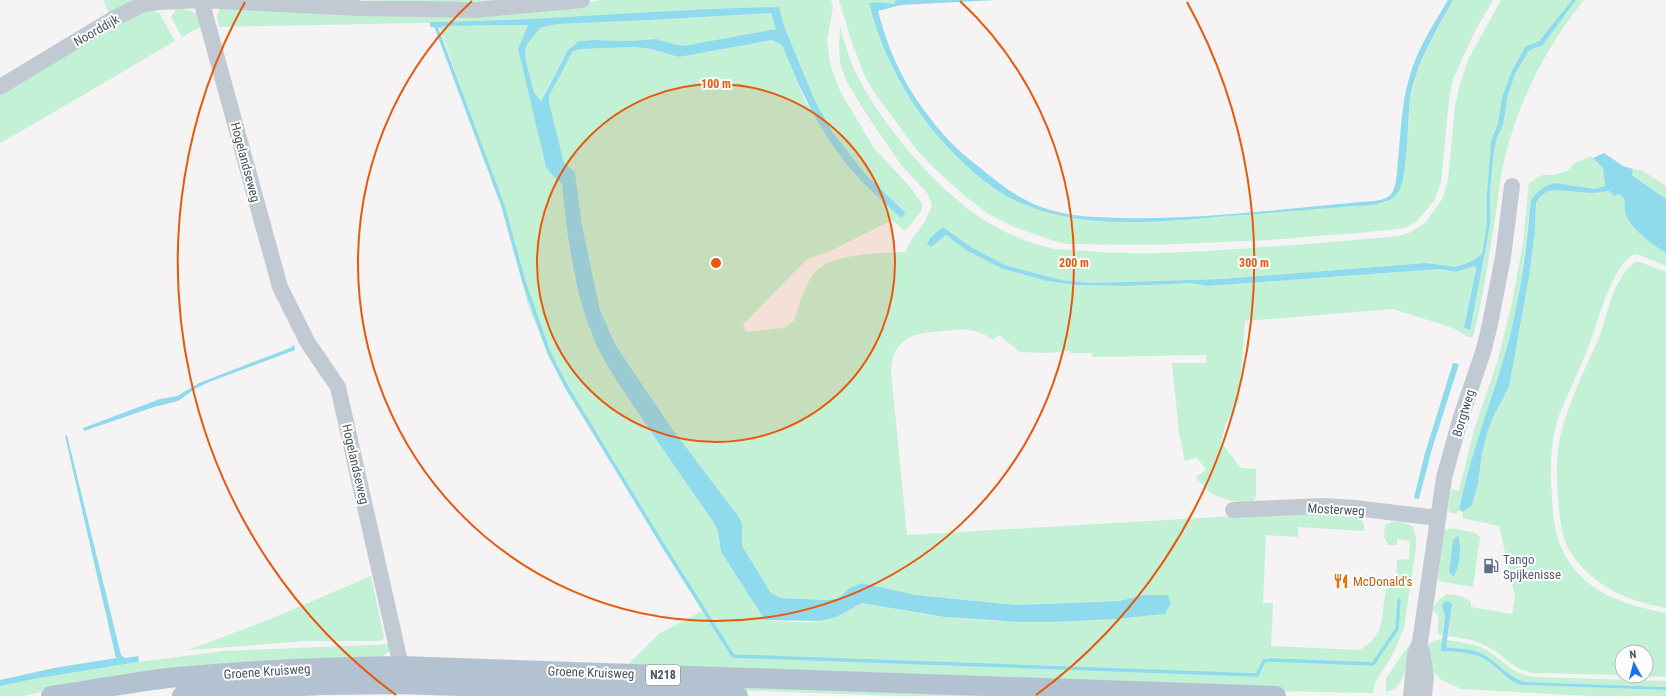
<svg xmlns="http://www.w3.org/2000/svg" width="1666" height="696" font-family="'Roboto Condensed',sans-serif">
<rect width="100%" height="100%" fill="#f5f3f3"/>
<path fill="#c3f1d5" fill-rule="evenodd" d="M103 0H138L110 15Z
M333 0H501L450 2Z
M602 0H831L833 7 827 41 831 68 840 91 874 148 911 188 922 204V210L905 231 892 220 832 250 806 260 743 325 746 332 783 328 794 321C799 307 805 282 816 271 833 253 882 253 905 252L912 239 924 223 932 206 928 194 902 166 867 115 847 82 840 63 839 47 840 27C845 43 849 60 857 75 880 122 936 189 981 218 1002 232 1030 244 1055 249 1064 250 1075 250 1085 251 1131 255 1176 253 1222 250 1281 246 1340 242 1399 236L1411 232 1425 223 1443 198 1448 180 1455 106 1460 84 1468 60 1501 0H1572L1539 41 1531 44 1502 97 1498 123 1491 141 1487 193V223L1482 254 1474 260 1456 267 1426 263 1222 279 1092 283 1061 280 1005 265 971 247 943 227 931 246 946 235 1003 269 1047 281 1075 285 1128 286 1190 283 1208 286 1440 269 1456 272 1475 266V274L1464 328 1469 330 1490 225V191L1494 151 1497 138 1503 125 1508 95 1515 74 1528 52 1534 48 1542 46 1576 0H1584C1544 49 1515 108 1502 170 1499 186 1498 202 1495 218 1489 258 1483 298 1473 337H1468L1453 328 1393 309 1245 321 1239 402 1226 423 1221 442 1241 468 1256 469V495L1254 501C1239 505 1218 499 1206 489 1203 486 1199 481 1196 477L1206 470 1197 457 1185 461 1179 433 1172 363H1206V355L1093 357 1092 353H1070V351L1045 353 1020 352 999 335 993 340C975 327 964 329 943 331 914 333 893 337 891 371L907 535 1269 514 1311 513 1360 516 1365 528 1364 531 1298 527V537L1266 535 1263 603H1273L1271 646 1360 650C1387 633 1380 617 1386 590L1396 584 1397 560 1409 559 1410 541 1397 539V545H1388L1384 537 1385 525C1395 519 1403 521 1413 527L1416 537V547L1404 628 1394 652 1375 683 1373 693 1227 690 626 666 660 633 704 610 614 467 560 377 542 340 528 305 507 221 440 28 443 26 529 25 518 49 546 167 551 174 562 184 568 241 574 277 590 330 600 351 641 418 714 523 718 531 721 552 765 620C779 621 811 624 823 621 832 619 861 603 864 603 891 607 917 614 944 617 1017 625 1092 623 1164 614L1171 603 1144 595 1119 601 1016 605 915 595 862 583 848 589 839 598 829 600 780 598 771 593 742 546V523L738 516 673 430 616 346 600 310 582 225 575 173 564 164 549 102V96L573 51 581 49 636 47 650 49 679 57 772 40 782 45 806 103 901 218 906 213 866 175 832 131 815 101 784 26 779 7 475 22 219 27 217 15 220 9 566 6Z
M839 0H895L894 4 877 2 870 3 891 65 901 84 927 123 949 149 979 175 1005 195 1022 204 1053 214 1068 217 1090 220 1155 221 1385 203 1399 193 1408 133 1410 101 1416 76 1426 50 1453 0H1493L1476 29 1453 79 1449 99 1441 182 1434 201 1417 221 1405 228 1368 232 1270 240 1149 245 1068 244 1054 241 1012 226 990 215 966 197 934 168 916 149 874 92 865 76 852 43Z
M148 7 160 14 175 41C116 75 59 110 0 143V90Z
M176 9H184L199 14 206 24 182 37 171 17Z
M771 13 777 29 682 46 656 39 630 41 594 40 579 41 568 50 540 101 534 93 525 57 526 46 540 28 557 24 650 20Z
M1591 156 1603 168 1605 186 1595 189 1555 183 1549 184 1531 200 1518 303 1506 349 1467 476 1459 510 1456 514 1449 512 1448 507 1451 491 1453 489 1459 491 1474 430 1498 360 1512 303 1523 243 1529 183 1542 175H1553L1567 171 1575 163Z
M1633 169 1642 170 1666 186V199L1632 174Z
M1554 190C1573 191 1610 186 1624 198 1625 204 1624 212 1627 217 1633 231 1654 244 1666 253V266L1637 254C1617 256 1601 311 1595 328 1588 349 1579 370 1570 390 1564 403 1558 416 1555 430 1550 451 1550 474 1552 496 1553 513 1554 533 1562 549 1581 592 1624 605 1666 613V677L1640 676H1646V652H1622V675L1532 673C1511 668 1507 658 1490 648 1477 640 1462 638 1448 636L1452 605 1450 601 1445 613 1442 635H1439C1435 627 1443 615 1433 611 1434 603 1438 600 1445 596V594L1461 596 1471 602V607L1512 614 1515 597 1499 526 1462 518 1463 512 1472 505 1478 484 1482 453 1488 431 1493 417 1509 387 1529 277 1535 231 1536 204 1540 197 1546 191Z
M1635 262H1640L1666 272V608C1634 602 1606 592 1583 568 1576 560 1568 551 1565 541 1560 526 1559 511 1558 496 1556 474 1556 451 1562 430 1570 399 1585 369 1598 340 1609 313 1611 281 1635 262Z
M1452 528 1476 533 1480 537 1473 587 1443 582 1436 578 1442 533 1445 530ZM1458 535C1462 544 1459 570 1452 577L1449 572 1453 540Z
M371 576 384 637 382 640 377 641H308L188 650 268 620Z
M1439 639H1442V651C1457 652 1474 652 1488 661 1499 669 1508 681 1521 685L1666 690V696H1589L1461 689 1440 679 1434 672 1431 667 1427 645Z
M1447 640C1461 643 1476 643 1488 651 1507 663 1510 673 1534 677L1666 681V687L1525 682 1515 679 1480 653 1446 647Z
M394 644 393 648 381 658 59 688 23 696H0V686L39 678 138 662 224 651Z
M1409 645C1407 660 1406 690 1386 692V678Z
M428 674 1070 696H901L546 683Z"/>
<path fill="#90daee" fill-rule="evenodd" d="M895 0H996L901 5 878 11C891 61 910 96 944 135 957 150 969 159 984 171 1007 190 1025 203 1054 211 1075 217 1098 217 1120 218 1200 220 1281 209 1361 202 1370 201 1386 202 1392 193 1397 185 1397 170 1398 160 1401 133 1401 105 1409 79 1416 51 1433 25 1448 0H1453C1435 33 1416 63 1410 100 1408 117 1407 183 1398 193 1387 206 1368 205 1352 206 1310 210 1268 213 1226 216 1160 222 1085 230 1023 204 991 191 958 160 936 134 904 95 882 53 869 3L877 2 894 4Z
M1572 0H1576L1542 46 1534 48 1528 52 1515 74 1508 95 1503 125 1497 138 1494 151 1490 191V225L1470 330 1464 328 1475 274 1476 269 1475 266 1456 272 1440 269 1208 286 1190 283 1128 286 1075 285 1047 281 1003 269 966 250 946 235 931 247 927 244 930 238 943 227 971 247 1005 265 1061 280 1092 283 1222 279 1426 263 1456 267 1474 260 1482 254 1487 223V193L1491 141 1498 123 1502 97 1512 71 1525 47 1539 41Z
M779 7 784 26 815 101 832 131 866 175 906 213 901 218C887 204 870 191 857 176 822 138 801 92 782 45L772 40 679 57 650 49 636 47 581 49 573 51 549 96V102L564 163 575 172 582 225 600 310 616 346 673 430 738 516 742 523V546L771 593 780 598 828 600 839 598 848 589 862 583 915 595 1016 605 1119 601 1144 595H1168L1171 603 1165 614 1117 619 1055 622H1018L944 617 862 603 836 617 821 621 765 620 721 552 718 531 714 523C686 482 657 442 630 401 615 378 599 355 590 329 572 280 567 236 562 184L551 174 546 167 518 49 528 25 443 26 440 28 430 27V22C547 21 663 9 779 7ZM771 13 776 29 682 46 656 39 630 41 594 40 579 41 568 50 541 101 534 93 525 57 526 46 540 28 557 24 650 20Z
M1604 153 1623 166 1633 169 1632 175 1666 199V253C1654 245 1633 231 1627 217 1624 212 1625 204 1624 198L1619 194 1614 196 1609 191 1593 193 1554 190 1546 192 1540 197 1536 203 1535 231 1529 277 1509 387 1493 417 1488 431 1482 453 1478 484 1472 505 1463 512 1459 510C1470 455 1491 403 1506 350 1520 301 1526 251 1531 200 1537 192 1545 184 1555 183L1595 189 1605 186 1603 168 1593 158Z
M294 345 295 350 209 382 195 389 178 401 154 407 84 431 83 428 160 399 177 396 199 383 290 348Z
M1453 363 1459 364 1432 449 1419 499 1414 498 1425 453Z
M67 435 121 655 125 658 138 656 139 660 138 662 39 678 0 686V680L54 668 116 658 65 436Z
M1458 535C1462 546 1460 568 1453 577L1449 572 1453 540Z
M1450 601 1452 605 1446 647C1457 649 1470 648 1480 653 1497 661 1507 677 1525 682L1666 687V690L1521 685C1508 681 1499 669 1488 661 1474 652 1457 652 1441 651L1445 615 1442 606 1444 602Z"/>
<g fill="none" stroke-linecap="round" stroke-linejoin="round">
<path stroke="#90daee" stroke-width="3.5" d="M435 24 503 206 524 282 549 353 566 386 661 542 733 656 1257 675 1264 661 1271 660 1373 664 1397 629 1399 600"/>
<path stroke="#c1cad2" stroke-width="16" d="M201 0 280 287 308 343 338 387 401 666V677
M0 87 111 20 143 4 159 2 201 0 359 8 474 10 582 0
M1233 510 1323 506 1355 508 1438 518
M1422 651 1426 677 1424 696
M1411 696 1415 654 1420 642 1444 478 1460 420 1484 349 1490 324 1503 257 1512 186"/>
<path stroke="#b3c2d1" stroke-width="20" d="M51 696C90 690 129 683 168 678 246 670 323 667 401 666L1276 696
M182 696 254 689 322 685 401 684 738 696"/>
</g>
<circle cx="716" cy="263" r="179" fill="#e8590c" fill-opacity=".12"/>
<g fill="none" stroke="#e8590c" stroke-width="2">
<circle cx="716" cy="263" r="179"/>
<path d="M960 1A358 358 0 1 1 472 1"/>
<path d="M396 695A538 538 0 0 1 245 2M1187 2A538 538 0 0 1 1036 695"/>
</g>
<defs>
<symbol id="fuel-bare" viewBox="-9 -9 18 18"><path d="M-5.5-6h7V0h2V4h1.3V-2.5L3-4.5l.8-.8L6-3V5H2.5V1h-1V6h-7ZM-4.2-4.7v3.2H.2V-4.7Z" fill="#5c6f8a" stroke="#fff" stroke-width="2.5" paint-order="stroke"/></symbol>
<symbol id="restaurant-bare" viewBox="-9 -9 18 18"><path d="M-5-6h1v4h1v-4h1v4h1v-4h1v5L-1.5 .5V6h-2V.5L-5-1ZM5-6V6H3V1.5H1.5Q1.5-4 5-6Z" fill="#e8710a" stroke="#fff" stroke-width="2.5" paint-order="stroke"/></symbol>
</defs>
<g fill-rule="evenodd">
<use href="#fuel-bare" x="1480" y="555" width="22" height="22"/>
<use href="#restaurant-bare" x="1330" y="570" width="22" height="22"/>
</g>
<g text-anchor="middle" stroke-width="4" stroke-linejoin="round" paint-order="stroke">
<rect fill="#fff" stroke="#808990" stroke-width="1" x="646" y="665" width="34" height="20" rx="3"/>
<g font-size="12" font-weight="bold" fill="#4a5661">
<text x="663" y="679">N218</text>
</g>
<g font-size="13" fill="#4a5661" stroke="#fff">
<text transform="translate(96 30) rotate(-30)" y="5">Noorddijk</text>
<text transform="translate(246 162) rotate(75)" y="5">Hogelandseweg</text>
<text transform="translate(1463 413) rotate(-73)" y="5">Borgtweg</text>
<text transform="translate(356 464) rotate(77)" y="5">Hogelandseweg</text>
<text transform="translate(1336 509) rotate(3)" y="5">Mosterweg</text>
<text transform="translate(267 671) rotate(-4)" y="5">Groene Kruisweg</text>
<text transform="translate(591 672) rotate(2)" y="5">Groene Kruisweg</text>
</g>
<g font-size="13" fill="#4e5e75" stroke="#fff" text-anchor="start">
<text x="1503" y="564">Tango<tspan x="1503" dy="15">Spijkenisse</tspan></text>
</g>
<g font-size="13" fill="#c56008" stroke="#fff" text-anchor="start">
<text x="1353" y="586">McDonald's</text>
</g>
</g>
<circle cx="716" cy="263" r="6" fill="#e8590c" stroke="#fff" stroke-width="2"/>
<g font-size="12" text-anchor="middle" font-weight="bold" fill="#e8590c" stroke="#fff" stroke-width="4" stroke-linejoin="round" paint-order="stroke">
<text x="716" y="88">100 m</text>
<text x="1074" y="267">200 m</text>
<text x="1254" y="267">300 m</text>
</g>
<g transform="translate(1634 664) rotate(353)"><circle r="19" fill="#ffffff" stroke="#b7bbc0"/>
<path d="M0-3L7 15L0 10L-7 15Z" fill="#1a73e8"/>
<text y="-6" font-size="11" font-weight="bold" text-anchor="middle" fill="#4a5661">N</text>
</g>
</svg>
